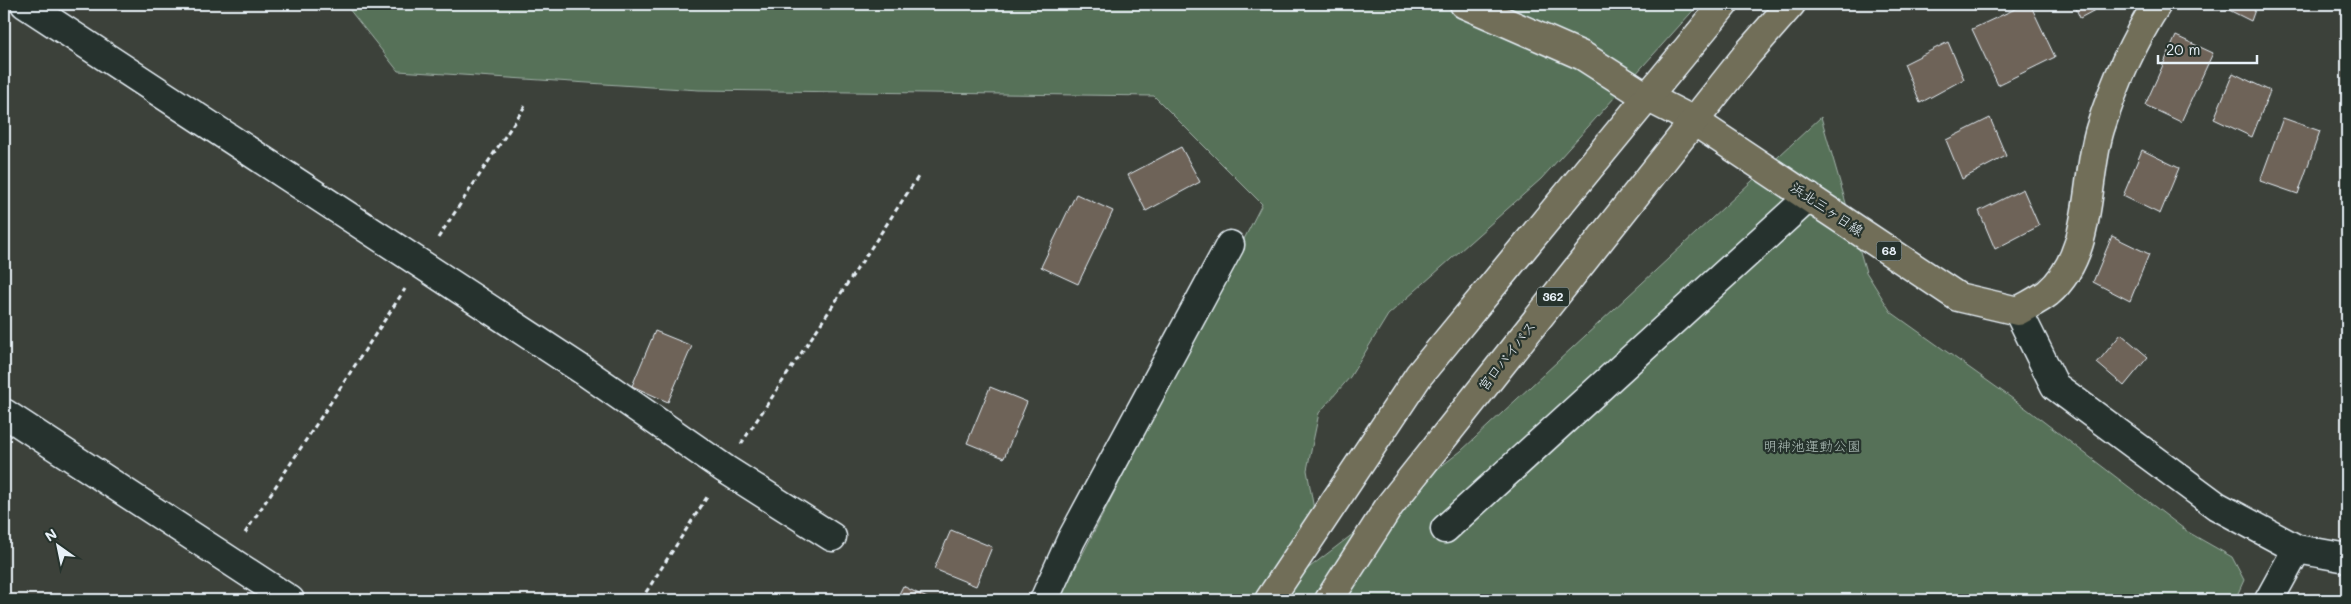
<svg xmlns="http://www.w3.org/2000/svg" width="2351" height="604" font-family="Mali,'Klee One',sans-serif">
<rect width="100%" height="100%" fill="#3c413a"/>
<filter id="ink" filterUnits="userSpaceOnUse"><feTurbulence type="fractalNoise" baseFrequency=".02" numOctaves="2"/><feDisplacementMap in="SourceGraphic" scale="10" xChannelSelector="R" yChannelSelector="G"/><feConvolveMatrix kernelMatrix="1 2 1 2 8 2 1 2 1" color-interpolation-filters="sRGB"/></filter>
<g filter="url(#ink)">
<path fill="#577158" stroke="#a0b1a8" d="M345 4H1699L1541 179 1388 315 1350 377 1319 413 1307 470 1318 532 1255 600H1059L1262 204 1154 96 699 90 398 71Z
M1821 117 1866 272 1891 312 2027 409 2188 532 2232 557 2244 580 2235 600H1267L1461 451Z"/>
<path fill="#6e6359" stroke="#e8f1f8" d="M2026 4H2030L2055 57 1998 85 1972 29Z
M2074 4H2106L2080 18Z
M2217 4H2257L2251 21Z
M2176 36 2213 53 2181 122 2145 105Z
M1948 42 1964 79 1920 103 1904 64Z
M2233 73 2270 91 2252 137 2214 119Z
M1990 118 2006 156 1962 179 1946 140Z
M2283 118 2320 131 2298 194 2260 181Z
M1181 147 1200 182 1146 211 1128 175Z
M2142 150 2179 168 2160 214 2123 196Z
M2023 189 2039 226 1995 249 1979 211Z
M1076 194 1113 211 1078 284 1041 267Z
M2112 236 2149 254 2130 301 2093 282Z
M655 331 692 346 668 402 632 386Z
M2121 334 2148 357 2124 386 2097 363Z
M990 387 1027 402 1004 458 967 443Z
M951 530 992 547 976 586 934 569Z
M903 586 931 600H896Z"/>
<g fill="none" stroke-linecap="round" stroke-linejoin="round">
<defs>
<path id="street" d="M25 4 584 371 725 469 832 537
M2018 311 2055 386 2217 506 2297 549 2347 558
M4 413 290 600
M1445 529 1809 197
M1044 600 1071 540 1230 245
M2269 600 2297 549"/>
<path id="primary" d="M1464 4 1583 56 1647 97 1694 121 1958 297 2018 311C2028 305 2039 300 2048 293 2094 254 2084 181 2100 129 2114 85 2132 43 2157 4"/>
<path id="highway" d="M1269 600 1419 375 1724 4
M1329 600 1390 505 1748 53 1791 4"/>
</defs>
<use href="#street" stroke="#e8f1f8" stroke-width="31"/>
<use href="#primary" stroke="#e8f1f8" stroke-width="31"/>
<use href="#highway" stroke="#e8f1f8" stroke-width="31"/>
<path stroke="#e8f1f8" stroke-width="3" stroke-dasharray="5 4" stroke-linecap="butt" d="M438 238 527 103
M741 444 920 174
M245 533 405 289
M641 600 709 494"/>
<use href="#street" stroke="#26332d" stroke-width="28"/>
<use href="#primary" stroke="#716e59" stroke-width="28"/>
<use href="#highway" stroke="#716e59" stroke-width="28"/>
</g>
</g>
<g text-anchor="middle" stroke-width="4.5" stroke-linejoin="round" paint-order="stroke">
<g fill="#26332d" stroke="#aeb8bb" stroke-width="1">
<rect x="1876.5" y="241.5" width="25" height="19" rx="4"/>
<rect x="1537" y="287.5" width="32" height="19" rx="4"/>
</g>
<g font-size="12" font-weight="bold" fill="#e8f1f8">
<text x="1889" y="255">68</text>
<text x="1553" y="301">362</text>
</g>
<g font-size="14" fill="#e8f1f8" stroke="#26332d">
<text transform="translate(1827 209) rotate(34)" y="5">浜北三ヶ日線</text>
<text transform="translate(1507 356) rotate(-52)" y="5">宮口バイパス</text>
</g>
<g font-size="14" fill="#aebeb8" stroke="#26332d">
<text x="1812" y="451">明神池運動公園</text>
</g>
</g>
<rect width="2351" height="604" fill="none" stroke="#26332d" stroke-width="20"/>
<rect x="10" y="10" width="2331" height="584" fill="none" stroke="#e8f1f8" stroke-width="2" filter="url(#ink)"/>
<g transform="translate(58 546) rotate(327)" stroke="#26332d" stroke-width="4" paint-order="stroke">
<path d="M0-4L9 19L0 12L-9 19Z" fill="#e8f1f8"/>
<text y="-8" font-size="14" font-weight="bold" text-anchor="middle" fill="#e8f1f8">N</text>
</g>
<path d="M2158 55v8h99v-8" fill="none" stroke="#e8f1f8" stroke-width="2.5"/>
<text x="2166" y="55" font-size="15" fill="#e8f1f8" stroke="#26332d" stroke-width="4" paint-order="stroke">20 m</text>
</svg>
